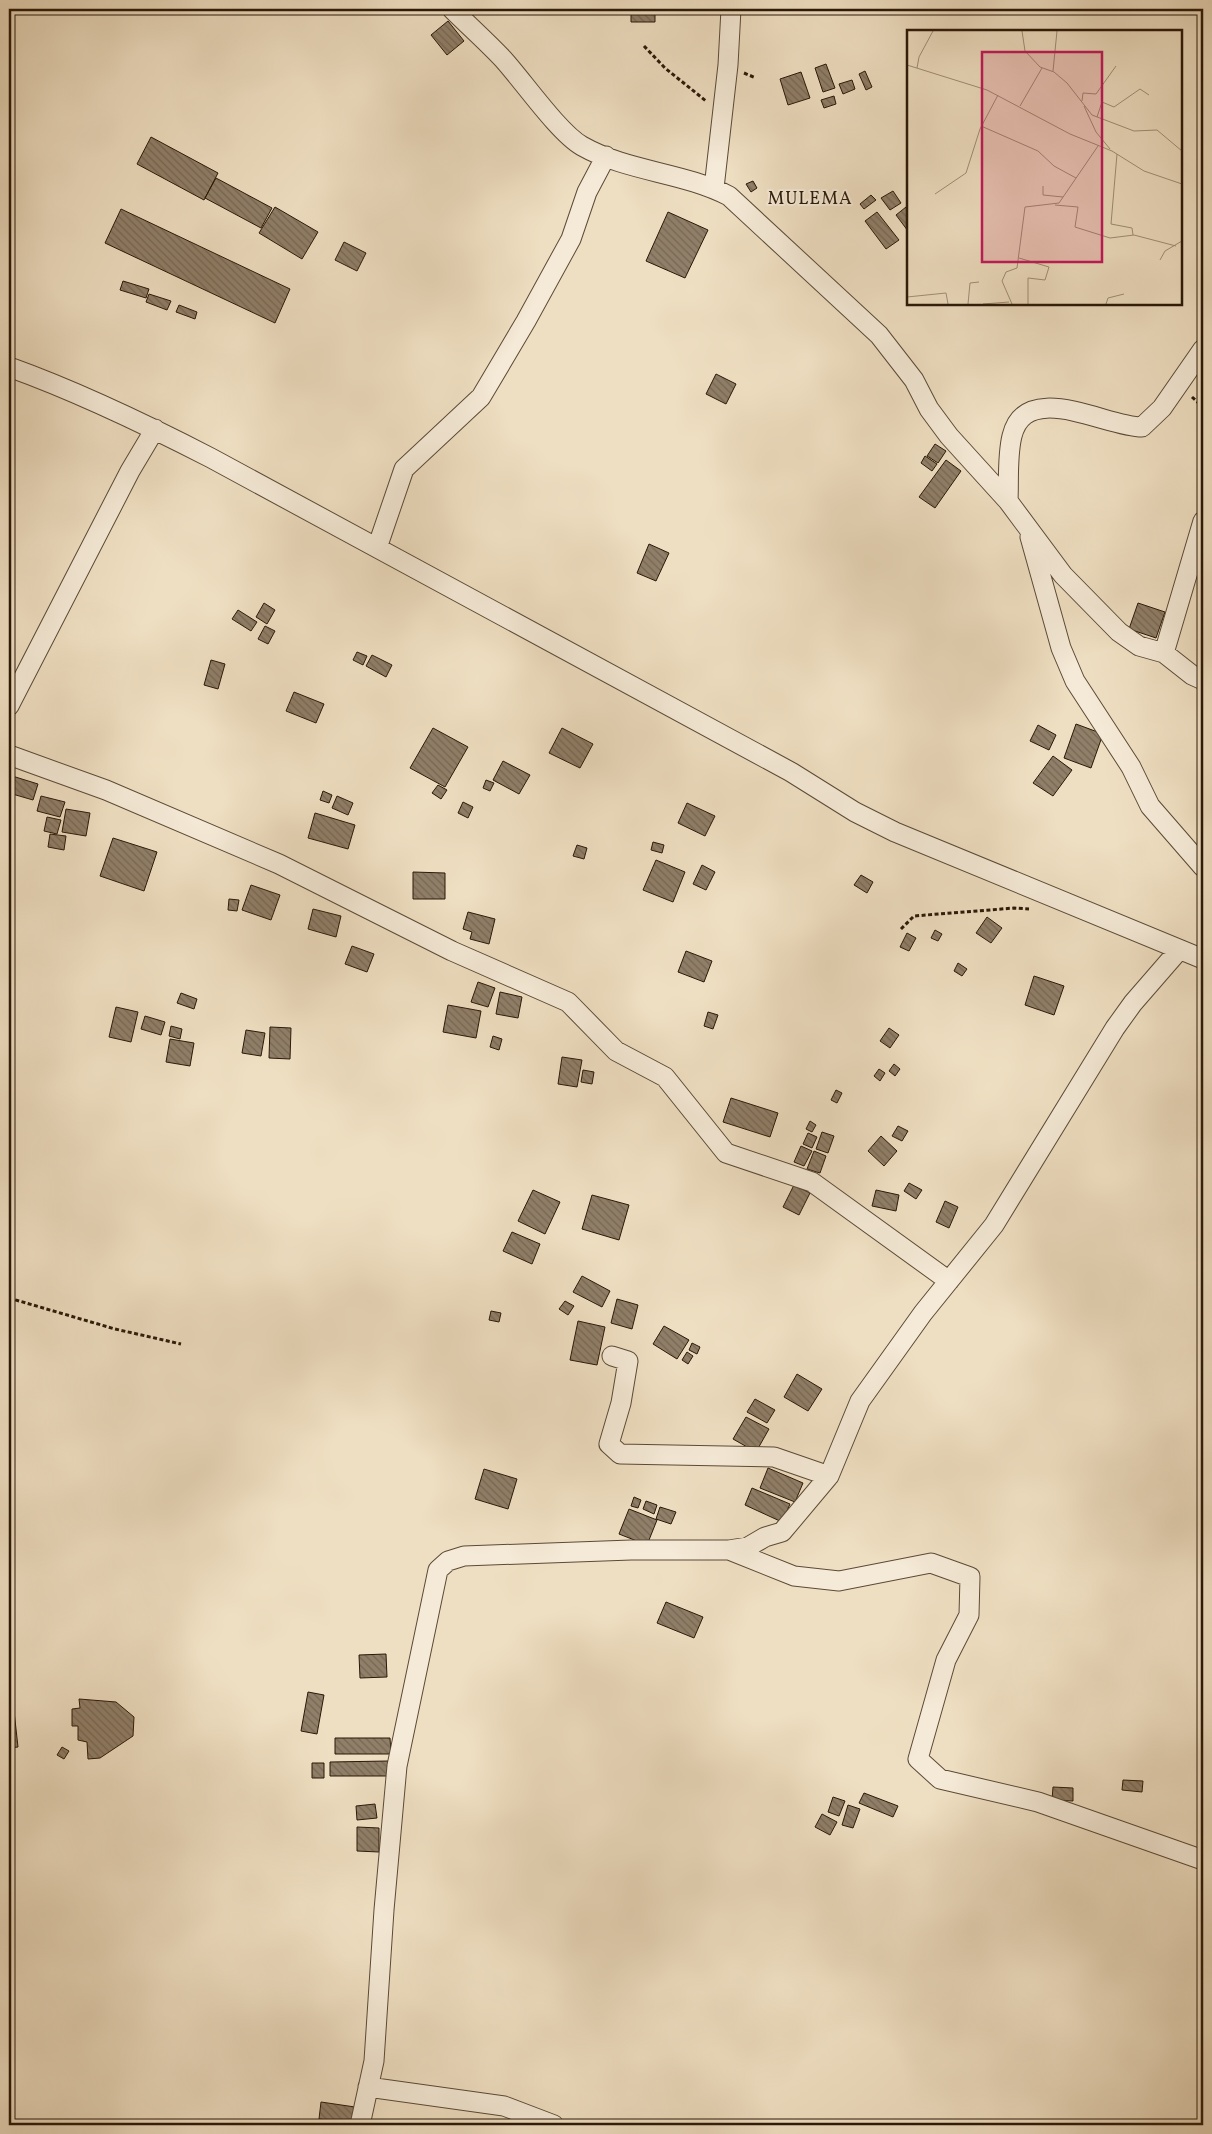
<svg xmlns="http://www.w3.org/2000/svg" width="1212" height="2134" font-family="Vollkorn,serif">
<defs>
<pattern id="building-back-hatch" width="6" height="6" patternUnits="userSpaceOnUse" patternTransform="scale(1.25)"><rect width="6" height="6" fill="#907f69"/><path d="M-1 5l2 2M0 0l6 6M5-1l2 2" fill="none" stroke="#766754"/></pattern>
</defs>
<rect width="100%" height="100%" fill="#efdfc2"/>
<filter id="stains"><feTurbulence type="fractalNoise" baseFrequency=".004" numOctaves="4"/><feColorMatrix values="0 0 0 0 .2 0 0 0 0 .09 0 0 0 0 .02 0 0 0 .5 -.17"/></filter>
<radialGradient id="worn" r=".72"><stop offset=".6" stop-color="#630" stop-opacity="0"/><stop offset="1" stop-color="#630" stop-opacity=".3"/></radialGradient>
<path fill="url(#building-back-hatch)" stroke="#2a1808" d="M631 9H655V22H631Z
M448 21 464 41 447 55 431 35Z
M826 64 835 88 823 92 815 68Z
M865 71 872 87 866 90 859 74Z
M801 72 810 98 788 105 780 79Z
M852 80 855 89 843 94 839 84Z
M834 96 836 104 824 108 821 100Z
M151 137 218 173 204 200 137 164Z
M216 178 272 208 261 228 205 198Z
M753 181 757 188 751 192 746 184Z
M893 191 901 203 890 210 881 198Z
M871 195 876 200 864 209 860 204Z
M275 207 318 232 302 259 259 233Z
M906 207 908 210V231L896 215Z
M121 209 290 289 275 323 105 243Z
M668 212 708 230 685 278 646 261Z
M877 212 899 240 886 249 865 221Z
M344 242 366 253 357 271 335 260Z
M123 281 149 289 146 298 120 290Z
M149 294 171 301 167 310 146 302Z
M179 305 197 312 195 319 176 312Z
M716 374 736 384 726 404 706 394Z
M935 444 946 451 938 463 927 456Z
M925 456 937 464 932 471 921 463Z
M946 460 961 471 935 508 919 497Z
M649 544 669 553 656 581 637 573Z
M264 603 275 610 267 624 256 617Z
M1138 603 1165 612 1156 638 1129 629Z
M238 610 257 622 251 631 232 619Z
M265 626 275 631 268 644 258 639Z
M357 652 367 656 363 665 353 660Z
M372 655 392 665 386 677 366 666Z
M211 660 225 664 218 689 204 685Z
M294 692 324 704 316 723 286 711Z
M1076 724 1103 734 1091 768 1064 758Z
M1038 725 1056 735 1049 750 1030 741Z
M433 728 468 747 445 787 410 768Z
M562 728 593 744 580 768 549 753Z
M1053 756 1072 770 1053 796 1033 783Z
M503 761 530 775 519 794 493 780Z
M9 775 38 784 33 800 9 793Z
M486 780 494 783 490 791 483 788Z
M438 785 447 790 441 799 432 793Z
M323 791 332 795 329 803 320 800Z
M41 796 65 802 60 817 37 811Z
M337 796 353 803 348 815 332 808Z
M463 802 473 807 468 818 458 813Z
M687 803 715 816 705 836 678 823Z
M66 809 90 813 86 836 62 832Z
M315 813 355 825 348 849 308 838Z
M47 817 61 820 57 834 44 831Z
M50 834 66 836 64 850 48 847Z
M113 838 157 852 144 891 100 876Z
M653 842 664 845 662 853 651 850Z
M577 845 587 848 584 859 573 856Z
M656 860 685 872 673 902 643 890Z
M702 865 715 872 706 890 693 884Z
M413 872 445 873V899H413Z
M861 875 873 882 867 893 854 885Z
M251 885 280 895 271 920 242 910Z
M229 899 239 900 237 911 228 910Z
M313 909 341 916 336 937 308 929Z
M468 912 495 919 489 944 470 939 472 932 463 929Z
M987 917 1002 928 991 943 976 933Z
M935 930 942 934 938 941 931 938Z
M907 933 916 938 909 951 900 947Z
M352 946 374 954 367 972 345 964Z
M686 951 712 961 704 982 678 972Z
M958 963 967 969 962 976 954 971Z
M1034 976 1064 986 1054 1015 1025 1005Z
M478 982 495 988 488 1007 471 1002Z
M500 992 522 997 518 1018 496 1014Z
M181 993 197 999 194 1009 177 1003Z
M448 1005 481 1011 476 1038 443 1032Z
M116 1007 138 1012 131 1042 109 1037Z
M708 1012 718 1015 713 1029 704 1026Z
M145 1016 165 1022 161 1035 141 1029Z
M171 1026 182 1029 180 1039 169 1036Z
M270 1027 291 1028 290 1059 269 1058Z
M889 1028 899 1035 890 1048 880 1041Z
M246 1030 265 1033 261 1056 242 1053Z
M493 1036 502 1039 499 1050 490 1047Z
M170 1039 194 1043 190 1066 166 1062Z
M562 1057 582 1060 577 1087 558 1084Z
M894 1064 900 1069 895 1076 889 1071Z
M879 1069 885 1073 880 1081 874 1076Z
M583 1070 594 1072 592 1084 581 1082Z
M836 1090 842 1093 837 1103 831 1100Z
M731 1098 778 1113 770 1137 723 1122Z
M810 1121 816 1125 812 1132 806 1129Z
M898 1126 908 1131 902 1141 892 1136Z
M822 1132 834 1136 828 1153 816 1149Z
M808 1133 817 1137 812 1148 803 1144Z
M881 1136 897 1151 884 1166 868 1151Z
M801 1146 812 1151 804 1166 794 1162Z
M814 1151 826 1156 820 1173 807 1169Z
M909 1183 922 1190 916 1199 904 1191Z
M794 1185 810 1193 799 1215 783 1207Z
M533 1190 560 1202 545 1234 518 1221Z
M876 1190 899 1195 896 1211 872 1206Z
M592 1195 629 1205 619 1240 582 1229Z
M945 1201 958 1207 949 1228 936 1222Z
M512 1232 540 1244 532 1264 503 1251Z
M582 1276 610 1291 602 1307 573 1292Z
M617 1299 638 1305 632 1329 611 1323Z
M565 1301 574 1306 568 1315 559 1309Z
M491 1311 501 1313 499 1322 489 1320Z
M578 1321 605 1327 597 1365 570 1360Z
M664 1326 689 1340 677 1359 653 1344Z
M692 1343 700 1347 697 1354 689 1350Z
M687 1352 693 1356 688 1364 682 1360Z
M797 1374 822 1389 808 1411 784 1397Z
M755 1399 775 1410 767 1423 747 1412Z
M746 1417 769 1429 756 1452 733 1439Z
M768 1468 803 1483 795 1502 760 1488Z
M484 1469 517 1479 508 1509 475 1499Z
M752 1488 790 1504 782 1522 745 1505Z
M634 1497 641 1500 638 1508 631 1506Z
M646 1501 657 1505 654 1514 643 1509Z
M660 1507 676 1512 671 1524 656 1519Z
M629 1509 657 1520 647 1545 619 1534Z
M666 1602 703 1617 694 1638 657 1623Z
M386 1654 387 1677 360 1678 359 1655Z
M308 1692 324 1695 317 1734 301 1731Z
M9 1693H12L18 1747 9 1748Z
M79 1699 116 1702 134 1717 133 1736 100 1758 88 1759 87 1742 78 1740V1726H72V1709L80 1708Z
M335 1738H390L391 1754H335Z
M62 1747 69 1751 64 1759 57 1755Z
M388 1761V1776H330V1762Z
M312 1763H324V1778H312Z
M1123 1780 1143 1781 1142 1792 1122 1790Z
M1053 1787 1073 1788V1801L1052 1800Z
M864 1793 898 1806 893 1817 859 1803Z
M833 1797 845 1801 839 1816 828 1812Z
M375 1804 377 1818 357 1820 356 1806Z
M848 1805 860 1809 853 1828 842 1825Z
M822 1814 837 1822 830 1835 815 1827Z
M357 1827 379 1828V1852L357 1851Z
M321 2102 355 2107 353 2123 319 2119Z"/>
<g fill="none" stroke-linecap="round" stroke-linejoin="round">
<defs>
<path id="street" d="M452 9C469 26 487 42 503 59 523 81 559 133 582 146 628 172 683 172 729 196L879 335 914 380 929 409 949 436 1008 501 1063 575 1119 632 1139 646 1164 653 1192 675 1203 680
M714 188 728 65 731 9
M9 367C79 392 145 424 211 458L791 772 855 812 895 832 1203 959
M1008 501C1009 481 1007 456 1012 436 1026 379 1106 427 1142 427L1162 408 1203 349
M1030 537 1061 648 1075 681 1131 767 1150 806 1203 867
M377 548 404 469 481 397 526 321 571 239 587 192 606 156
M1164 653 1203 521
M9 706 130 471 155 429
M9 755 106 790 279 864 452 951 568 1002 616 1051 665 1077 726 1153 812 1182 949 1281
M612 1356 628 1361 621 1403 609 1444 620 1454 774 1457 829 1476
M729 1550 794 1576 839 1581 931 1563 970 1577 969 1615 946 1660 918 1759 940 1779 1038 1802 1203 1860
M368 2087 504 2106 554 2125
M360 2125 374 2061 384 1910 397 1766 438 1570 448 1561 464 1556 631 1550H729L748 1547 765 1537 782 1532 829 1476 860 1401 923 1313 994 1225 1115 1028 1133 1003 1179 950"/>
</defs>
<use href="#street" stroke="#5b4a36" stroke-width="21"/>
<path stroke="#2a1808" stroke-width="3" stroke-dasharray="4 2.5" stroke-linecap="butt" d="M644 46 665 68 706 101
M744 73 756 78
M1192 397 1203 407
M901 929 914 916 1014 908 1029 909
M9 1298 115 1329 181 1344"/>
<use href="#street" stroke="#f5ead7" stroke-width="19"/>
</g>
<g text-anchor="middle" stroke-width="4" stroke-linejoin="round" paint-order="stroke">
<g font-size="18" letter-spacing="1" fill="#2a1808" stroke="#f5ead7">
<text x="810" y="204">MULEMA</text>
</g>
</g>
<g transform="translate(907 30)">
<rect width="275" height="275" fill="#efdfc2"/>
<path fill="none" stroke="#a08f78" stroke-width="1" d="M115 1 118 21 133 37 147 42 160 53 185 85 227 101 250 100 275 121M0 35 80 60 163 104 205 121 237 141 275 154M10 38 12 27 26 1M146 41 150 1M175 71 176 63 189 64 209 36M113 76 135 38M177 76 189 102 203 119M190 87 195 72 207 77 233 59 242 65M74 96 131 121 147 136 169 148M210 124 204 194 225 198 226 205M136 156V165L156 167M28 164 59 143 73 99 91 65M148 175 171 177 168 197 203 208 227 205 269 216M112 228 142 237 138 250 121 248V274M253 230 258 221 275 211M0 267 39 263 41 274M61 274 63 253 72 252M76 274 102 272M105 274 95 251 99 242 110 238 118 177 152 173 191 116M199 274 201 268 217 264"/>
<path fill="#c2185b" fill-opacity="0.15" stroke="#c2185b" stroke-width="2.5" d="M75 22H195V232H75Z"/>
<rect width="275" height="275" fill="none" stroke="#2a1808" stroke-width="2.5"/>
</g>
<rect width="1212" height="2134" fill="none" stroke="#efdfc2" stroke-width="30"/>
<rect x="10" y="10" width="1192" height="2114" fill="none" stroke="#2a1808" stroke-width="2.5"/>
<rect x="15" y="15" width="1182" height="2104" fill="none" stroke="#2a1808"/>
<rect width="100%" height="100%" filter="url(#stains)"/>
<rect width="100%" height="100%" fill="url(#worn)"/>
</svg>
